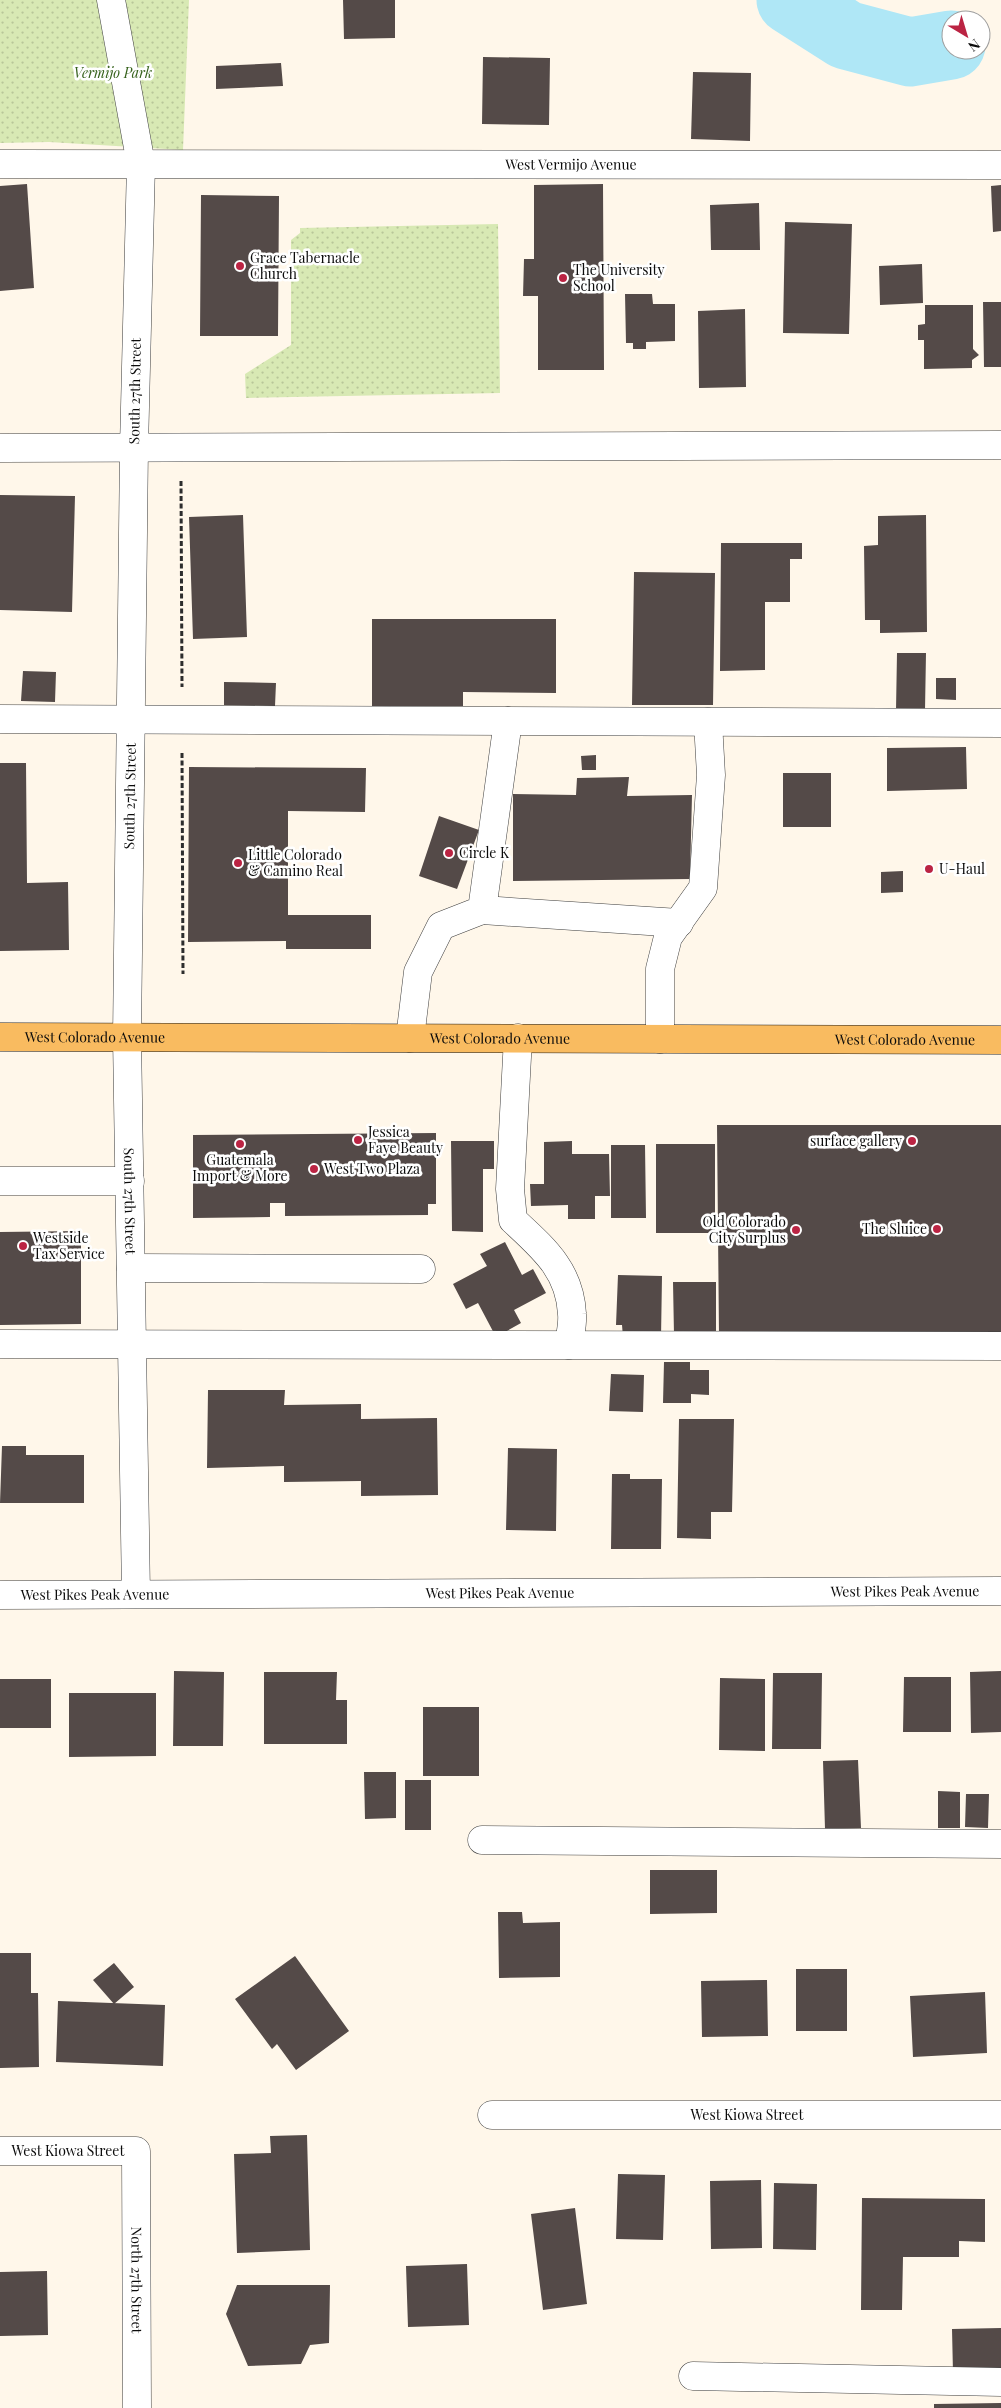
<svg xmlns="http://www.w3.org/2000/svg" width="1001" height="2408" font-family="'Playfair Display',serif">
<defs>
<pattern id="green-dots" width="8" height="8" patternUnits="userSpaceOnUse" patternTransform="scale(1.25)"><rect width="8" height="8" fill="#d8e9b4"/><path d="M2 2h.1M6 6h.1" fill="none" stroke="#b8c699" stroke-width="1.8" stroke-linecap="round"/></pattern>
</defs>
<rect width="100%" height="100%" fill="#fff7ea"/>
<path fill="url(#green-dots)" d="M0 0H189L183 150 49 142 0 143Z
M498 224 500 393 246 398 245 374 291 345V240L300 233V228Z"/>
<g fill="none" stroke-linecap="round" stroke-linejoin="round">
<path stroke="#afe7f6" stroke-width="69" d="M791 0 846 35 910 52 951 45"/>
</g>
<path fill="#544a48" d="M343 0H395V38L344 39Z
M483 57 550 58 549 125 482 124Z
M281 63 283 86 216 89V66Z
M693 72 751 73 750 141 691 139Z
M27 184 34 288 0 291V186Z
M603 184 604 370H538V296H523L524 259H534V185Z
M1001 185V231L993 232 991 186Z
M201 195 279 196 278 336H200Z
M759 203 760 250H711L710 205Z
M785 222 852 224 849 334 783 333Z
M922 264 923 303 880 305 879 266Z
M625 294H652L653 304H675V341L646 342V349H633V343H626Z
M983 302H1001V367H984Z
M925 305H973V349L979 355 972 360V368L924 369V340H918V325L925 324Z
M745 309 746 387 699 388 698 311Z
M0 495 75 496 72 612 0 610Z
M243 515 247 637 193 639 189 517Z
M926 515 927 632 880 633V620H865L864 546 878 545V516Z
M721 543H802V559H790V602H765V670L720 671Z
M634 572 715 573 713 705H632Z
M372 619H556V693L463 692V706H372Z
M897 653H926L925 710H896Z
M23 671 56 672 55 702 21 701Z
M936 678H956V700L936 699Z
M224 682 276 683 275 706 224 705Z
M966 747 967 789 887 791V748Z
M596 755V770H582L581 756Z
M0 763H26L27 883 68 882 69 950 0 951Z
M189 767 366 768 365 812 288 811V915H371V949H286V941L188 942Z
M783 773H831V827H783Z
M629 777 627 796 692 795 690 879 513 881V794L576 795 577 778Z
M439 816 479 830 457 889 419 876Z
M903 871V892L881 893V872Z
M717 1125H1001V1334L719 1335Z
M436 1133V1204H428V1215L285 1216V1203H270V1217L193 1218V1135Z
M451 1141H494V1169H483V1232L452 1231Z
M572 1141V1154H609L610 1196H595V1219H568V1205L531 1206 530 1184H544V1142Z
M656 1144H715V1233H656Z
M611 1145H645L646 1218H611Z
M81 1231V1324L0 1325V1232Z
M505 1242 522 1275 533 1269 546 1293 514 1310 521 1323 496 1337 478 1303 466 1309 453 1284 487 1266 480 1254Z
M618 1275 662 1276 661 1338 623 1337 622 1325H616Z
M673 1282H716V1334L674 1335Z
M664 1362H690V1370H709V1395L691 1394V1403H663Z
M611 1374 644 1375 643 1412 609 1411Z
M208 1390H285L284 1405 361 1404V1419L437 1418 438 1495 361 1496V1481L284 1482V1466L207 1468Z
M679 1419H734L732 1512H711V1539L677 1538Z
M2 1446H26V1455H84V1503H0Z
M508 1448 557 1449 556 1531 506 1530Z
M612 1474H630V1479H662L661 1549H611Z
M174 1671 224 1672 223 1746H173Z
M1001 1671V1732L971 1733 970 1672Z
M264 1672H337L336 1700H347V1744H264Z
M773 1673H822L821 1749H772Z
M904 1677H951V1732H903Z
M720 1678 765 1679V1751L719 1750Z
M0 1679H51V1728H0Z
M69 1693H156V1756L69 1757Z
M423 1707H479V1776H423Z
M858 1760 861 1828 825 1829 823 1761Z
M364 1772H396V1818L365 1819Z
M405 1780H431V1830H405Z
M938 1791 960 1792V1828H938Z
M966 1794H989L988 1828 965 1827Z
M650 1870H717V1913L650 1914Z
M498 1912H522L523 1923 560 1922V1977L499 1978Z
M0 1953H31V1993H38L39 2067 0 2068Z
M295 1956 349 2031 296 2070 277 2044 272 2049 235 1999Z
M114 1963 134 1987 114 2004 93 1980Z
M796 1969H847V2031H796Z
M767 1980 768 2036 702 2037 701 1981Z
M985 1992 987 2053 913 2057 910 1996Z
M58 2001 165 2005 163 2066 56 2062Z
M307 2135 310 2250 237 2253 234 2154 271 2153 270 2136Z
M618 2174 665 2175 663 2240 616 2239Z
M761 2180 762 2248 711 2249 710 2181Z
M774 2183 817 2184 816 2250 773 2249Z
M862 2198 985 2199V2242L959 2241V2257H903L902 2310H861Z
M575 2208 587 2304 543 2310 531 2214Z
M467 2264 469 2325 408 2327 406 2266Z
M47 2271 48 2335 0 2336V2272Z
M237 2285H330L329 2343 310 2345 301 2364 248 2366 226 2314Z
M1001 2328V2372L953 2373 952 2329Z
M1001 2403V2408H934V2404Z"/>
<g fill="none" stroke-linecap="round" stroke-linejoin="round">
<defs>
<g id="minor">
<path id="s1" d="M111 0 141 164 134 448 127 1037 136 1594"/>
<path id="s2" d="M0 164 1001 165"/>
<path d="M0 448 1001 445"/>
<path d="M0 719 1001 723"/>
<path d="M482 910 679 923"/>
<path d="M410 1038 418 972 441 926 482 910 508 721"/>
<path d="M518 1038 510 1189 513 1220C543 1248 570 1270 572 1314 573 1324 570 1335 569 1345"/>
<path d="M660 1039V969L668 937 703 888 711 775 708 722"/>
<path d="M0 1181H130"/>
<path d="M131 1268 421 1269"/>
<path d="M0 1344 1001 1346"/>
<path id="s3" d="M0 1595 1001 1591"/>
<path d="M482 1840 1001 1844"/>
<path id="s4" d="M492 2115H1001"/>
<path id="s5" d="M0 2151H136L137 2408"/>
<path d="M693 2376 1001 2382"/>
</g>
<g id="major">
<path id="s6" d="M0 1037 1001 1040"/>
</g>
</defs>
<use href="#minor" stroke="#3e3e3e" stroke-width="29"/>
<use href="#major" stroke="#1c1c1c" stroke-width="29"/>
<path stroke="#2d2d2d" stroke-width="3" stroke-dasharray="5 2.5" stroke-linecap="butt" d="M181 481 182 687
M182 753 183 974"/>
<use href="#minor" stroke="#fff" stroke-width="28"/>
<use href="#major" stroke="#f9bb60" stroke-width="28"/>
</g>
<g fill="#bb2443" stroke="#fff" stroke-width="2">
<circle cx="240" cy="266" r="5"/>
<circle cx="563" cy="278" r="5"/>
<circle cx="449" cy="853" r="5"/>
<circle cx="238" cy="863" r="5"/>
<circle cx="929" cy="869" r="5"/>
<circle cx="358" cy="1140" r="5"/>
<circle cx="912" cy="1141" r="5"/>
<circle cx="240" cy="1144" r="5"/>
<circle cx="314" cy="1169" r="5"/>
<circle cx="937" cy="1229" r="5"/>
<circle cx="796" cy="1230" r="5"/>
<circle cx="23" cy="1246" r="5"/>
</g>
<g text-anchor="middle" stroke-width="5" stroke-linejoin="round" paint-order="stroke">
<g font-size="14" font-style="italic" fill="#36621c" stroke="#fff">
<text x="113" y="78">Vermijo Park</text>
</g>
<g font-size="14" fill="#0b0b0b" stroke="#fff">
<text dy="5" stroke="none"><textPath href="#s2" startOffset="571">West Vermijo Avenue</textPath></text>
<text transform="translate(135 391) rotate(-89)" y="5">South 27th Street</text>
<text transform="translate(130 796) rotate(-89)" y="5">South 27th Street</text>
<text dy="5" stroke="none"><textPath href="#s6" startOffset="95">West Colorado Avenue</textPath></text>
<text dy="5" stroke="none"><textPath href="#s6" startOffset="500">West Colorado Avenue</textPath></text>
<text dy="5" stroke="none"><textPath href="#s6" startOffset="905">West Colorado Avenue</textPath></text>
<text dy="5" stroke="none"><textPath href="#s1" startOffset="1204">South 27th Street</textPath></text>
<text dy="5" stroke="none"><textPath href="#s3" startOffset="905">West Pikes Peak Avenue</textPath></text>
<text dy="5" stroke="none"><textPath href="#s3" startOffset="500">West Pikes Peak Avenue</textPath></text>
<text dy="5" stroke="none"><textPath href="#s3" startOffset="95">West Pikes Peak Avenue</textPath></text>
<text dy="5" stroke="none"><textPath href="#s4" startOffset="255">West Kiowa Street</textPath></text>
<text dy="5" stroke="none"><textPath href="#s5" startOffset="68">West Kiowa Street</textPath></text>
<text dy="5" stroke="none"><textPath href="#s5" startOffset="265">North 27th Street</textPath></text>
</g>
<g font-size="14" fill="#0b0b0b" stroke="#fff" text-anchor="start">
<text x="250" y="263">Grace Tabernacle<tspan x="250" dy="16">Church</tspan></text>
<text x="573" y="275">The University<tspan x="573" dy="16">School</tspan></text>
<text x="459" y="858">Circle K</text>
<text x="248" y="860">Little Colorado<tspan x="248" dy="16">&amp; Camino Real</tspan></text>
<text x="939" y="874">U-Haul</text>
<text x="368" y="1137">Jessica<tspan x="368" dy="16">Faye Beauty</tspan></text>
<text x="902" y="1146" text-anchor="end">surface gallery</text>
<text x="240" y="1165" text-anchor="middle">Guatemala<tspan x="240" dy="16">Import &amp; More</tspan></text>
<text x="324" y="1174">West Two Plaza</text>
<text x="786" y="1227" text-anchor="end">Old Colorado<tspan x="786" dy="16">City Surplus</tspan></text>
<text x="927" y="1234" text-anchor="end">The Sluice</text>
<text x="33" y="1243">Westside<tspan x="33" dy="16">Tax Service</tspan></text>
</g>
</g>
<g transform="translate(966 35) rotate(142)"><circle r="24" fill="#ffffff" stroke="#9d9d9d"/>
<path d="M0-4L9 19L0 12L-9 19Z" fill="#bb2443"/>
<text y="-8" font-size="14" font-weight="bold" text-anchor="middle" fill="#0b0b0b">N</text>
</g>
</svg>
